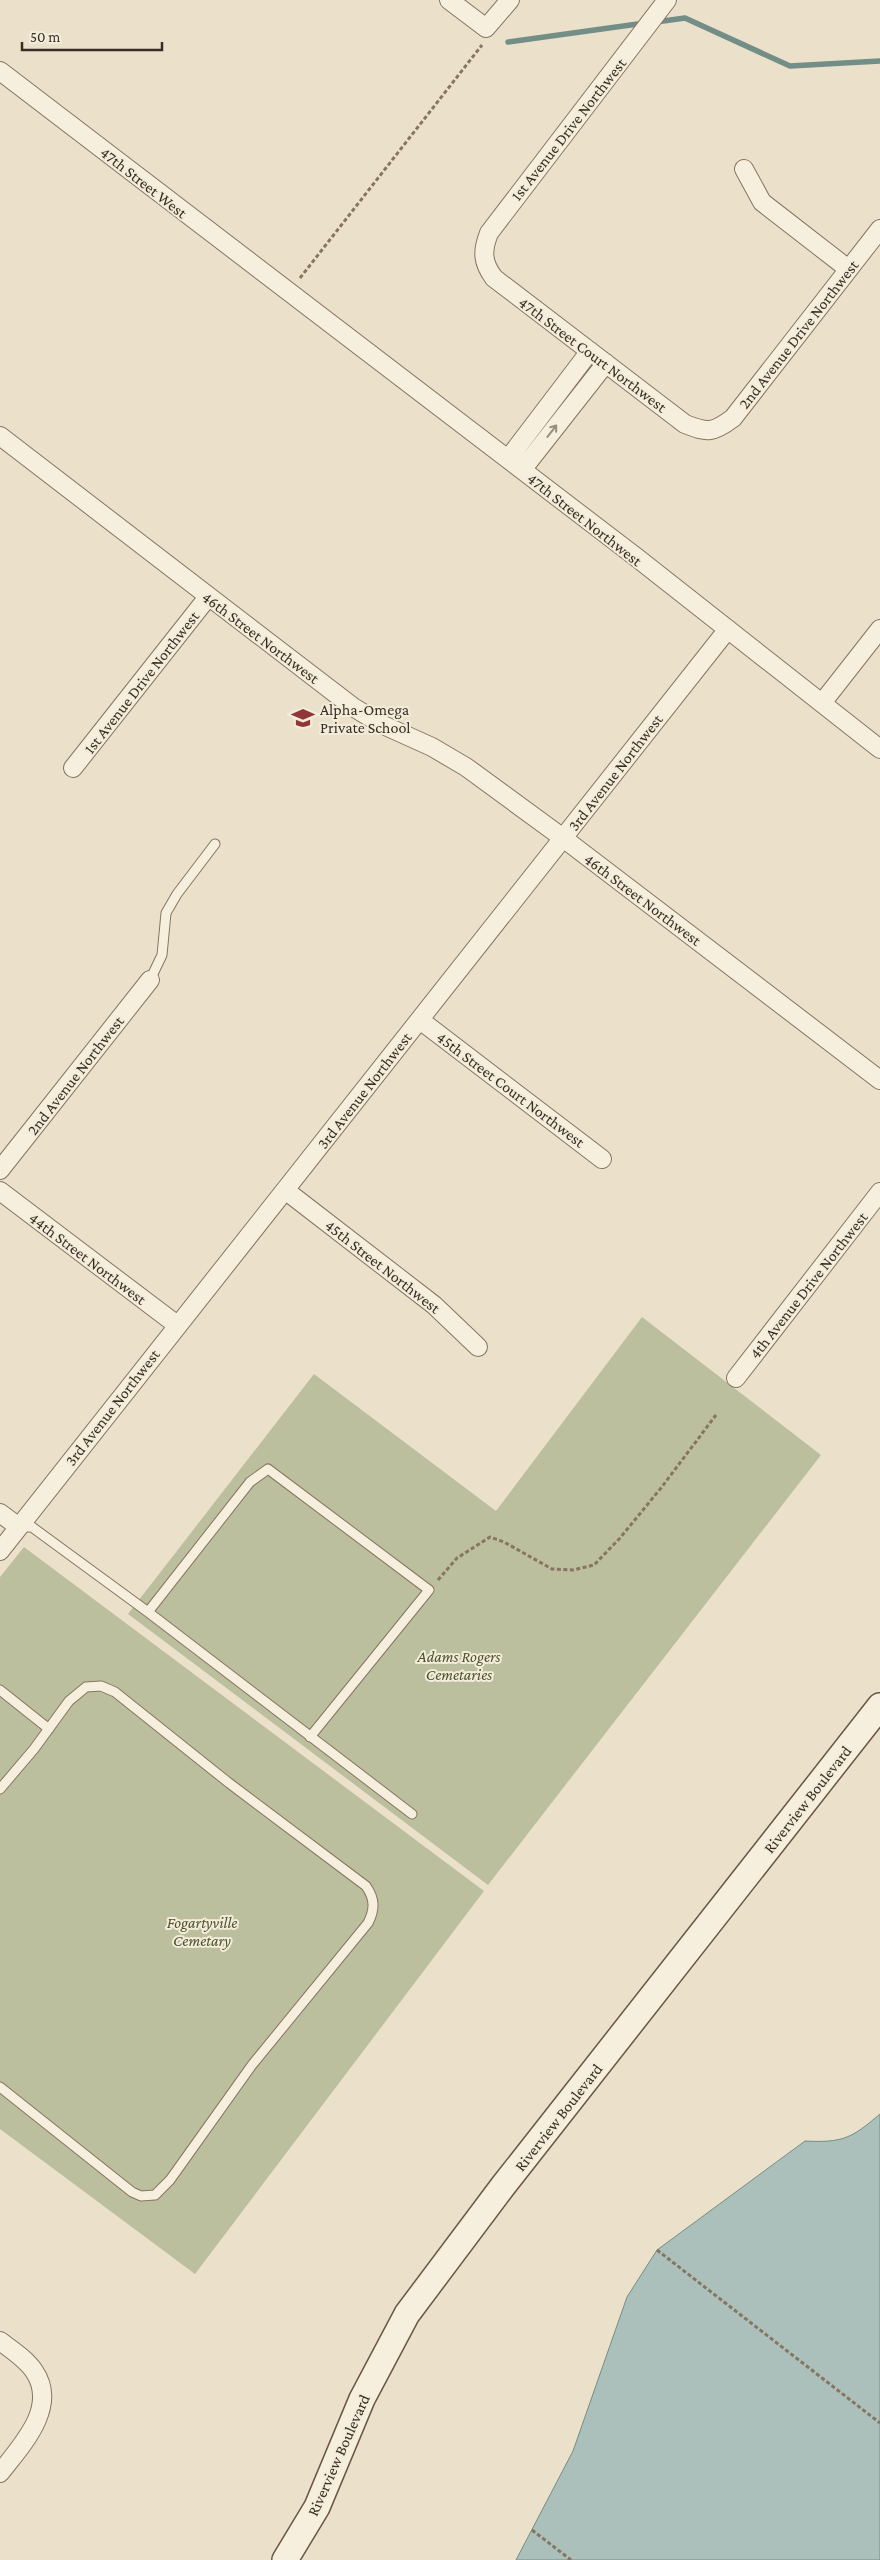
<svg xmlns="http://www.w3.org/2000/svg" width="880" height="2560" font-family="'Crimson Pro',serif">
<rect width="100%" height="100%" fill="#ebe1cb"/>
<path fill="#bbbf9e" d="M642 1317 821 1455 488 1885 128 1614 314 1374 496 1511Z
M24 1547 484 1891 195 2274 0 2129V1577Z"/>
<path fill="#abc0ba" stroke="#728e87" d="M880 2114V2560H516L573 2451 627 2297 657 2250 805 2141C843 2143 852 2138 880 2114Z"/>
<g fill="none" stroke-linecap="round" stroke-linejoin="round">
<path stroke="#728e87" stroke-width="5.5" d="M656 22 685 18 790 66 880 61
M508 42 645 23"/>
<defs>
<path id="lane" d="M150 980 162 955 166 913 177 894 215 844
M19 1527H32L148 1612 412 1814
M148 1612 250 1482 268 1469 429 1590 310 1737
M0 1690 49 1729
M0 1789 34 1749 69 1701 86 1687 101 1686 115 1692 229 1783 366 1886C375 1899 375 1909 368 1923L252 2065 170 2180 155 2195 141 2196 132 2192 0 2087"/>
<path id="street" d="M449 0 486 28 510 0
M667 0 489 233C482 251 482 262 494 278L685 424C708 433 713 433 733 418L880 229
M0 71 636 557 880 749
M744 169 762 202 847 268
M0 436 353 707 381 724 432 747 466 767 563 838 880 1080
M508 459 590 351
M522 470 606 363
M822 703 880 629
M73 768 208 597
M420 1020 602 1159
M0 1170 150 980
M285 1190 434 1305 478 1347
M0 1191 177 1325
M736 1378 880 1192
M0 1513 19 1527
M0 1551 728 629
M0 2341C12 2350 26 2359 34 2371 59 2407 21 2446 0 2473"/>
<path id="secondary" d="M285 2560 317 2507 362 2399 407 2314 503 2186 880 1706"/>
</defs>
<use href="#lane" stroke="#877461" stroke-width="11"/>
<use href="#street" stroke="#877461" stroke-width="20"/>
<use href="#secondary" stroke="#695644" stroke-width="28"/>
<path stroke="#877461" stroke-width="3" stroke-dasharray="4 2.5" stroke-linecap="butt" d="M300 278 482 45
M438 1580 457 1558 490 1537 504 1542 552 1569 573 1570 594 1565 620 1538 661 1488 716 1415
M657 2250 880 2423
M532 2530 571 2560"/>
<use href="#lane" stroke="#f6efde" stroke-width="9"/>
<use href="#street" stroke="#f6efde" stroke-width="18"/>
<use href="#secondary" stroke="#f6efde" stroke-width="25"/>
</g>
<defs><path id="oneway-shaft" d="M-6 0H5M1.5-3L5.5 0L1.5 3" fill="none" stroke-width="1.6" stroke-linecap="round" stroke-linejoin="round" transform="scale(1.25)"/></defs>
<use stroke="#988e80" href="#oneway-shaft" transform="translate(552 431) rotate(-52)"/>
<defs>
<symbol id="school-bare" viewBox="-9 -9 18 18"><path d="M0-5L7-2L0 1L-7-2ZM-4 1L0 2.5L4 1V4Q0 6-4 4Z" fill="#903638" stroke="#f3ecda" stroke-width="2.5" paint-order="stroke"/></symbol>
</defs>
<g fill-rule="evenodd">
<use href="#school-bare" x="287" y="702" width="32" height="32"/>
</g>
<g text-anchor="middle" stroke-width="4" stroke-linejoin="round" paint-order="stroke">
<g font-size="16" fill="#392d23" stroke="#f3ecda">
<text transform="translate(568 129) rotate(-52)" y="6">1st Avenue Drive Northwest</text>
<text transform="translate(144 182) rotate(38)" y="6">47th Street West</text>
<text transform="translate(798 334) rotate(-52)" y="6">2nd Avenue Drive Northwest</text>
<text transform="translate(593 354) rotate(37)" y="6">47th Street Court Northwest</text>
<text transform="translate(585 519) rotate(38)" y="6">47th Street Northwest</text>
<text transform="translate(261 637) rotate(37)" y="6">46th Street Northwest</text>
<text transform="translate(141 682) rotate(-52)" y="6">1st Avenue Drive Northwest</text>
<text transform="translate(615 772) rotate(-52)" y="6">3rd Avenue Northwest</text>
<text transform="translate(643 899) rotate(37)" y="6">46th Street Northwest</text>
<text transform="translate(75 1075) rotate(-52)" y="6">2nd Avenue Northwest</text>
<text transform="translate(511 1089) rotate(37)" y="6">45th Street Court Northwest</text>
<text transform="translate(364 1090) rotate(-52)" y="6">3rd Avenue Northwest</text>
<text transform="translate(88 1258) rotate(37)" y="6">44th Street Northwest</text>
<text transform="translate(383 1266) rotate(38)" y="6">45th Street Northwest</text>
<text transform="translate(808 1285) rotate(-52)" y="6">4th Avenue Drive Northwest</text>
<text transform="translate(112 1407) rotate(-52)" y="6">3rd Avenue Northwest</text>
<text transform="translate(807 1799) rotate(-52)" y="6">Riverview Boulevard</text>
<text transform="translate(558 2117) rotate(-52)" y="6">Riverview Boulevard</text>
<text transform="translate(338 2455) rotate(-66)" y="6">Riverview Boulevard</text>
</g>
<g font-size="16" fill="#392d23" stroke="#f3ecda" text-anchor="start">
<text x="320" y="715">Alpha-Omega<tspan x="320" dy="18">Private School</tspan></text>
</g>
<g font-size="16" font-style="italic" fill="#4a532b" stroke="#f3ecda">
<text x="459" y="1662">Adams Rogers<tspan x="459" dy="18">Cemetaries</tspan></text>
<text x="202" y="1928">Fogartyville<tspan x="202" dy="18">Cemetary</tspan></text>
</g>
</g>
<path d="M22 42v8h140v-8" fill="none" stroke="#392d23" stroke-width="2.5"/>
<text x="30" y="42" font-size="15" fill="#392d23" stroke="#f3ecda" stroke-width="4" paint-order="stroke">50 m</text>
</svg>
